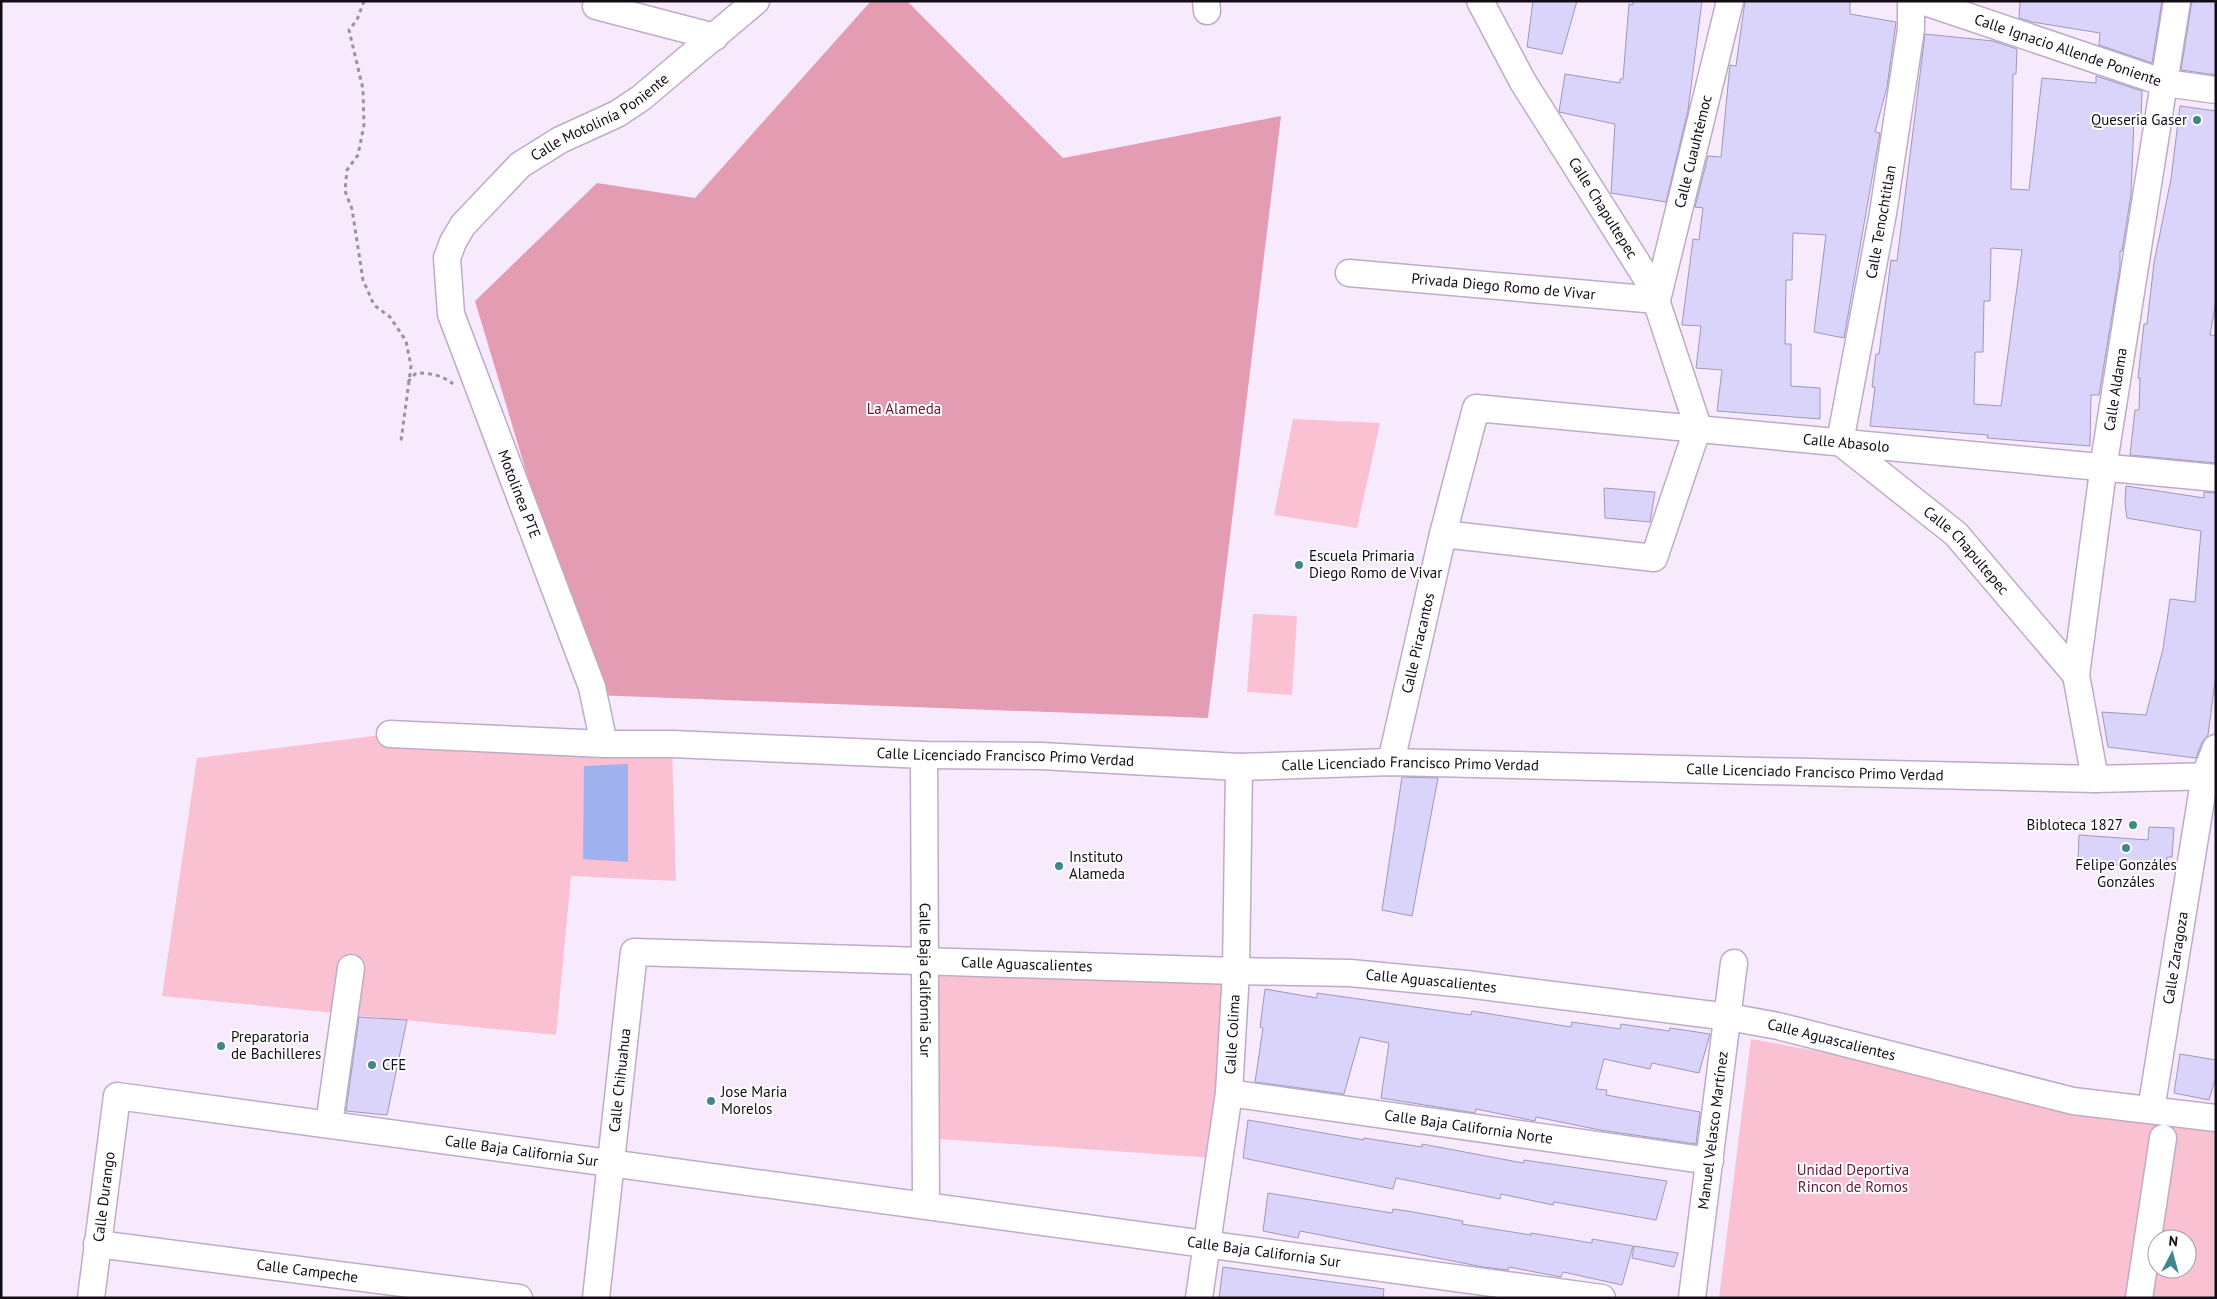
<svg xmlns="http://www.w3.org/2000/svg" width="2217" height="1299" font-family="'PT Sans',sans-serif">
<rect width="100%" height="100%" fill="#f7eafd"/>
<path fill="#fac1d2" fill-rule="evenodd" d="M1293 419 1380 423 1357 528 1274 515Z
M1253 614 1297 616 1292 695 1247 692Z
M390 734 672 744 676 881 571 876 556 1035 162 996 197 758Z
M925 960 1236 971 1213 1158 926 1138Z
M1751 1039 2216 1124V1298H1719ZM2157 1239H2187V1269H2157Z"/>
<path fill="#e49cb3" d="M871 1H907L1063 158 1281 116 1208 718 593 695 475 301 597 183 695 198Z"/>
<path fill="#9fb2ef" d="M628 764V862L583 859 584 766Z"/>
<path fill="#dad4fb" stroke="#9d98b8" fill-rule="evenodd" d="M1533 1H1577L1562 54 1527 47Z
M1633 1H1702L1688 110 1666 202 1611 193 1615 124 1559 112 1565 74 1620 83V79H1623L1629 4 1633 5Z
M1745 1H1850V14L1896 22 1887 87 1875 132 1880 133 1844 338 1814 332 1826 235 1793 233 1792 280H1786L1785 344H1791V386L1820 388V419L1717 411 1722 370 1696 368 1701 326 1682 325 1693 239 1699 240 1703 208 1695 207 1708 156 1721 157 1730 65 1736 66Z
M2020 1H2162L2152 63 2099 45 2100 33 2032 22 2019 18Z
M2192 1H2216V75L2181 70Z
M1925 34 1993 41 2017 49 2016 74H2013L2011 189 2029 190 2042 78 2096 83V76L2142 91 2141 118H2134L2131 195 2122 251H2120V267L2099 395H2091L2090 446 1987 438 1988 435 1870 426 1875 387H1872L1876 354H1879L1891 260 1897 261ZM1991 248 2022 250 2001 406 1974 404 1975 352H1983L1984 301H1990Z
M2180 106 2216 111V301L2210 335 2216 336V463L2130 455 2135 410H2139L2140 378H2138L2144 324H2147L2154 263 2171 179Z
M2126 486 2204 498V492L2216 493V674L2208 735 2202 742 2196 758 2108 747 2102 712 2146 715 2163 649 2170 599 2195 602 2201 531 2127 518 2125 503Z
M1604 488 1655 492 1650 522 1605 518Z
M1402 777 1438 778 1412 916 1382 910Z
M2149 827 2174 828 2172 857H2167L2166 868 2078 862 2079 835 2148 840Z
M1265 989 1317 998V993L1471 1015 1472 1011 1571 1027 1572 1022 1620 1029 1621 1024 1669 1031 1670 1028 1710 1034 1699 1073 1652 1063 1650 1069 1604 1059 1596 1089 1607 1090 1606 1095 1700 1112 1696 1144 1600 1130 1536 1117 1535 1121 1476 1109 1475 1113 1381 1098 1389 1043 1360 1037 1344 1094 1255 1082 1263 1028 1260 1027Z
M359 1017 407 1020 387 1115 346 1111Z
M2180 1054 2216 1060V1077L2209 1100 2174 1093Z
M1248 1120 1364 1140V1138L1422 1147V1144L1523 1163 1524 1160 1667 1181 1656 1220 1554 1202 1553 1205 1501 1194 1500 1199 1396 1178 1393 1189 1243 1158Z
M1268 1193 1392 1213 1393 1209 1413 1212 1463 1221 1462 1224 1531 1235V1233L1592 1243V1239L1633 1246 1622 1285 1563 1272 1561 1277 1509 1267 1508 1270 1483 1267 1300 1231 1298 1238 1263 1231Z
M1634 1246 1678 1253 1674 1267 1632 1258Z
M1223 1267 1384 1289 1383 1298H1219Z"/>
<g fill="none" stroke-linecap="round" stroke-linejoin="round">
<defs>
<g id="minor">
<path d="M1206 1 1207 11"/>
<path id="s1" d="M1911 1V29L1883 213 1840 442 1956 534 2076 675"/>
<path id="s2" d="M1922 1 2165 83 2216 90"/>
<path d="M596 6 715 37"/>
<path id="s3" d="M1349 273 1657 300 1730 1"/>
<path d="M1443 534 1654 558 1698 427 1651 285 1523 82 1480 1"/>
<path id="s4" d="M390 734 604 744H672L924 755 1041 756 1239 767 1391 762 2095 779 2216 776"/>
<path id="s5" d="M604 744 592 687 451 314 447 258 453 242 463 225 520 165 560 140 617 114 641 98 756 1"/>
<path id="s6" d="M924 755 926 1205"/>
<path id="s7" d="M1391 762 1443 534 1476 408 2216 478"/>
<path id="s8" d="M2095 779 2076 675 2105 456 2177 1"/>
<path id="s9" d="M1229 1093 1710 1161"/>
<path id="s10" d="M2151 1110 2205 775 2216 748"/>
<path d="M329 1124 351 968"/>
<path id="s11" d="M97 1244 519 1298"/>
<path id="s12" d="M91 1298 117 1096 1602 1298"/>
<path id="s13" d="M596 1298 634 952 1236 971 1350 973 1466 984 1729 1017 1778 1026 2073 1101 2216 1118"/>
<path id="s14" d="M1199 1298 1229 1093 1236 971 1239 767"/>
<path id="s15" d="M1692 1298 1734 963"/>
<path d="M2139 1298 2163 1138"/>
</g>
</defs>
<use href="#minor" stroke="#bfabc9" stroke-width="29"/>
<path stroke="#9c91a1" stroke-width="3" stroke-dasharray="4 4" stroke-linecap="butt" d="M364 1 357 20 349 30 363 89 364 125 358 155 347 170 345 191 352 209 363 280 374 305 390 317 406 341 411 366 401 441
M408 382 416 373C430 373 442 375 453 384"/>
<use href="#minor" stroke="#fff" stroke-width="26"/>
</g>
<g fill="#3f868d" stroke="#fff" stroke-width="2">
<circle cx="2197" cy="120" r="5"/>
<circle cx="1299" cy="565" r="5"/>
<circle cx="2133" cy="825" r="5"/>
<circle cx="2126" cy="848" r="5"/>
<circle cx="1059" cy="866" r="5"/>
<circle cx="221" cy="1046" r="5"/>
<circle cx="372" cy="1065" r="5"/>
<circle cx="711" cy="1101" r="5"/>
</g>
<g text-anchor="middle" stroke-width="4" stroke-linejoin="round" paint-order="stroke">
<g font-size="15" fill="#130c16" stroke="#fff">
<text dy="5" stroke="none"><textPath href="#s2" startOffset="154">Calle Ignacio Allende Poniente</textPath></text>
<text dy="5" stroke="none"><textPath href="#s5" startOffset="726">Calle Motolinía Poniente</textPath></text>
<text dy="5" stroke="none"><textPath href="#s3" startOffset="462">Calle Cuauhtémoc</textPath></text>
<text transform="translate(1603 208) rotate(58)" y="5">Calle Chapultepec</text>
<text transform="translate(1881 222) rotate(-80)" y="5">Calle Tenochtitlan</text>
<text dy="5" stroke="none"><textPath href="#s3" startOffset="155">Privada Diego Romo de Vivar</textPath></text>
<text dy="5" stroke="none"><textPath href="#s8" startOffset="394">Calle Aldama</textPath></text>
<text dy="5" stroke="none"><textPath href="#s7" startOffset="736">Calle Abasolo</textPath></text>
<text transform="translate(519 494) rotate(69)" y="5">Motolinea PTE</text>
<text dy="5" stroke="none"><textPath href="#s1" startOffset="614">Calle Chapultepec</textPath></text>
<text dy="5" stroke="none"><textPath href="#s7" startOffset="122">Calle Piracantos</textPath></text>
<text dy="5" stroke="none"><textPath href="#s4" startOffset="616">Calle Licenciado Francisco Primo Verdad</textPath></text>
<text dy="5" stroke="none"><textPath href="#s4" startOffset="1021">Calle Licenciado Francisco Primo Verdad</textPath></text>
<text dy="5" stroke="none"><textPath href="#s4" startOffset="1426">Calle Licenciado Francisco Primo Verdad</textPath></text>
<text dy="5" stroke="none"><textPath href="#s10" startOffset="154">Calle Zaragoza</textPath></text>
<text dy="5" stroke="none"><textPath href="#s13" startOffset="741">Calle Aguascalientes</textPath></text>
<text dy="5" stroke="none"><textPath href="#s6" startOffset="225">Calle Baja California Sur</textPath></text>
<text dy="5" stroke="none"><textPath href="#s13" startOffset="1146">Calle Aguascalientes</textPath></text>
<text dy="5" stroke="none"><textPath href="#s14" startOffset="266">Calle Colima</textPath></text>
<text dy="5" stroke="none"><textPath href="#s13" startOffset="1551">Calle Aguascalientes</textPath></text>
<text dy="5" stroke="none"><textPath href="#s13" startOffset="219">Calle Chihuahua</textPath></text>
<text dy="5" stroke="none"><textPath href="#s9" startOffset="242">Calle Baja California Norte</textPath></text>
<text dy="5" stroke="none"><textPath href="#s15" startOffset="169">Manuel Velasco Martínez</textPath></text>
<text dy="5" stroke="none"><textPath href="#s12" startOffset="612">Calle Baja California Sur</textPath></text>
<text dy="5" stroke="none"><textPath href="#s12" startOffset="102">Calle Durango</textPath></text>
<text dy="5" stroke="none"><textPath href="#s12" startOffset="1361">Calle Baja California Sur</textPath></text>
<text dy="5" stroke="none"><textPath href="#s11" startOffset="212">Calle Campeche</textPath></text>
</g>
<g font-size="15" fill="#130c16" stroke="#fff" text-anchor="start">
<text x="2187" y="125" text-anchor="end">Queseria Gaser</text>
<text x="1309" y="561">Escuela Primaria<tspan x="1309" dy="17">Diego Romo de Vivar</tspan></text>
<text x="2123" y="830" text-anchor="end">Bibloteca 1827</text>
<text x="1069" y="862">Instituto<tspan x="1069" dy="17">Alameda</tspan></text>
<text x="2126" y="870" text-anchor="middle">Felipe Gonzáles<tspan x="2126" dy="17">Gonzáles</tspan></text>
<text x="231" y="1042">Preparatoria<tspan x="231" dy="17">de Bachilleres</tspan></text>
<text x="382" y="1070">CFE</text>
<text x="721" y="1097">Jose Maria<tspan x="721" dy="17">Morelos</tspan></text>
</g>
<g font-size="15" fill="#661338" stroke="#fff">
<text x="904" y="414">La Alameda</text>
<text x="1853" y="1175">Unidad Deportiva<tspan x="1853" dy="17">Rincon de Romos</tspan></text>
</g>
</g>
<rect width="2217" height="1299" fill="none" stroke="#130c16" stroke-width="5"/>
<g transform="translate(2172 1254) rotate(6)"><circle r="24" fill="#ffffff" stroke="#a19ea2"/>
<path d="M0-4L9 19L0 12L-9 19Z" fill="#3f868d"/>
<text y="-8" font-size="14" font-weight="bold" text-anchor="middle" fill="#130c16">N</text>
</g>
</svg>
